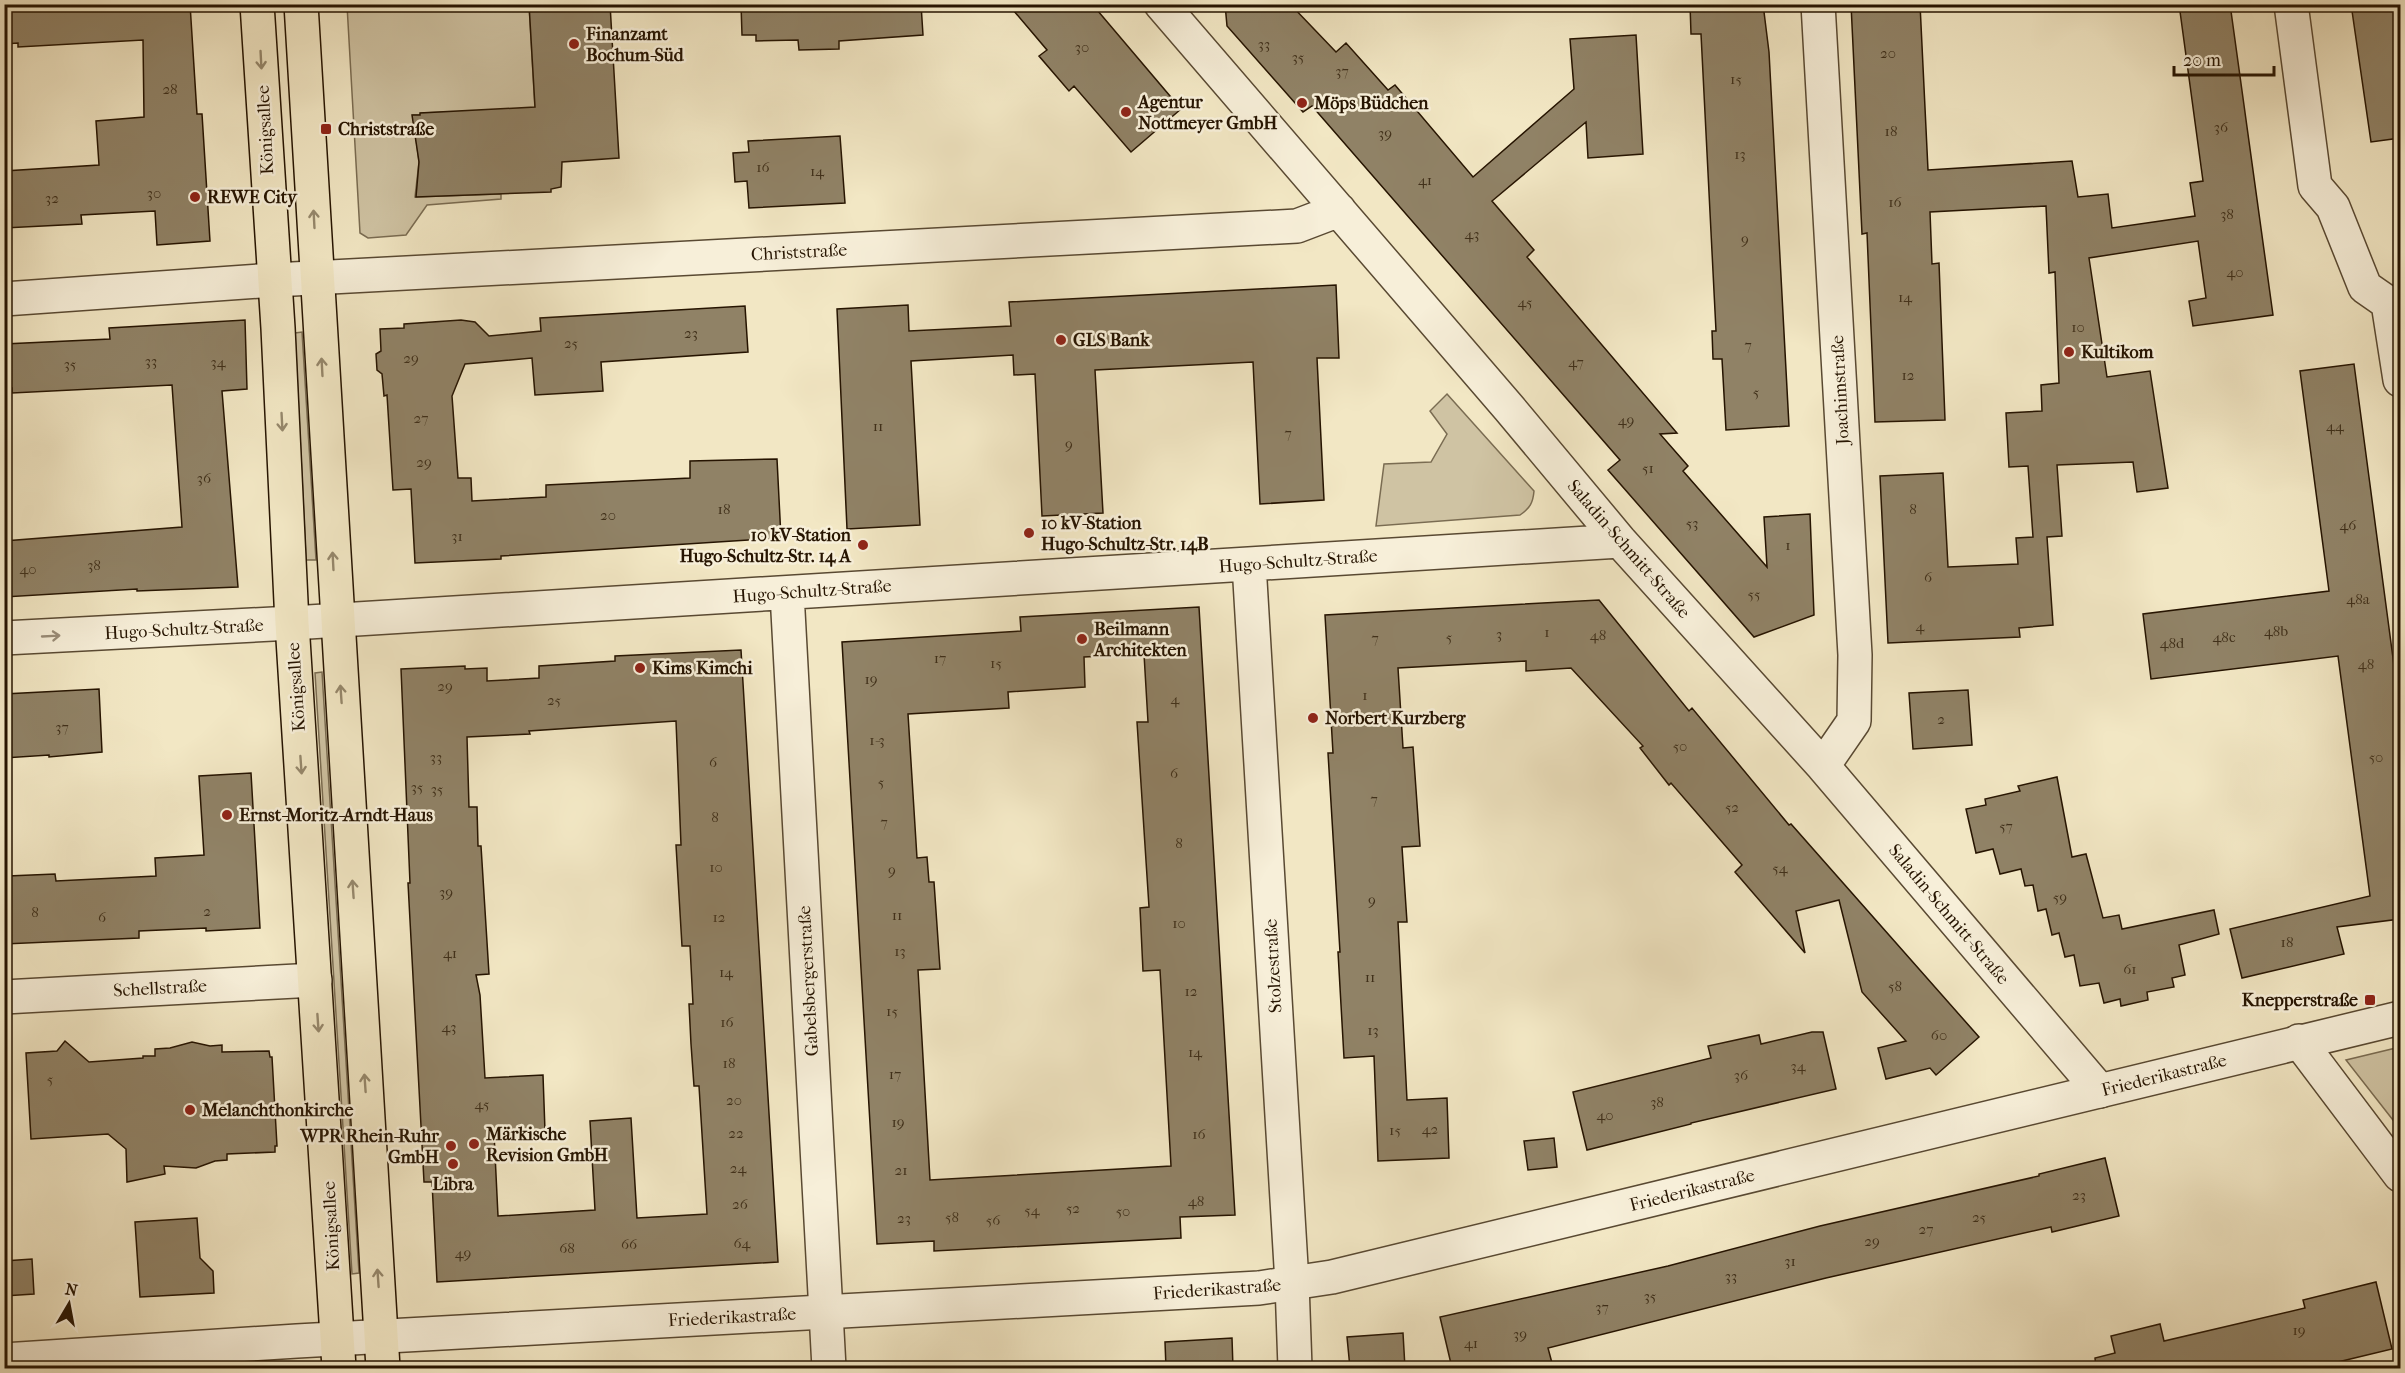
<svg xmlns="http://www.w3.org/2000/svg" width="2405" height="1373" font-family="'IM FELL French Canon',serif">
<rect width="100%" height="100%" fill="#f2e7c4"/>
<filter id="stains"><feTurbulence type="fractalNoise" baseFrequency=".00333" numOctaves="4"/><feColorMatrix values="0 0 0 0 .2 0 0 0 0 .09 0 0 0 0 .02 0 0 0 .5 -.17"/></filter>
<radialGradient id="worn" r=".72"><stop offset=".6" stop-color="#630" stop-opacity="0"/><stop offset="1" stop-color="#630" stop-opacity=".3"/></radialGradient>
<path fill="#cfc3a3" stroke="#7a6c52" stroke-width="1.5" d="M347 5H529L535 109 421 113 420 115H413L419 162 415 197 501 194V199L427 205 406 235 368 238 360 233Z
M302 332 316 560H306L295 333Z
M1447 394 1534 491C1533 503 1530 508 1520 515L1376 526 1384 464 1431 462 1447 434 1430 411Z
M322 672 359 1273 352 1274 315 673Z
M2400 1047V1129L2346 1060Z"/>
<path fill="#908266" stroke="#261401" stroke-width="1.5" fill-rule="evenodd" d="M4 4H190L197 114H202L210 241 157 245 155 211 81 215 82 224 4 228V171L99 165 96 121 144 117 143 40 18 47V43L4 44Z
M529 4H610L619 158 562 162 561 187 551 189V192L416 197 419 162 412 115H420V113L535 107Z
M741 4H921L923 35 839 41V49L799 50 798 40 756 41V35H742Z
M1008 4H1092L1181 109 1131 152 1074 86 1069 91 1039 56 1047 50Z
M1225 4H1290L1336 52 1346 43 1388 90 1395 85 1473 177 1574 89 1570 39 1636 35 1643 154 1588 158 1586 122 1492 201 1534 250 1527 257 1677 433 1660 434 1688 466 1683 471 1767 567 1764 517 1810 514 1814 615 1754 637 1608 470 1620 460 1312 106 1303 112 1227 26Z
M1690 4H1763L1769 52 1789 426 1726 430 1722 359H1713L1712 331H1716L1701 34H1691Z
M1851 4H1920L1928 170 2072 161 2078 197 2108 194 2112 228 2195 216 2190 183 2203 181 2179 4H2230L2273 315 2193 326 2189 301 2206 298 2198 241 2089 258 2107 377 2150 371 2168 488 2137 492 2133 462 2057 465 2062 536 2047 537 2053 625 2019 628 2020 637 1888 643 1880 476 1943 473 1948 567 2018 564 2016 538 2033 537 2028 466 2009 467 2006 413 2042 411 2041 385 2059 383 2055 272 2049 273 2046 206 1930 212 1932 264 1939 263 1945 420 1875 422 1867 233 1862 234Z
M2351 4H2400V138L2371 142Z
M840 136 845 203 749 208 747 181 735 182 733 153 749 152 748 141Z
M1336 285 1339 358H1317L1324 500 1260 504 1253 362 1095 370 1103 513 1042 516 1035 374 1014 375 1013 355 911 361 920 525 847 529 837 309 908 305 909 331 1011 326 1009 302Z
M745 306 748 352 601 362 603 391 535 395 532 358 465 364 452 396 458 478H471L472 501 546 497V485L690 478V461L777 459 781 538 501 556V559L415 563 411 489 393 490 387 395 384 396 382 374 377 370 376 354 381 351 380 329 404 328V324L461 320 475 322 489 336 541 331 540 318Z
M245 320 247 389 222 391 238 587 137 591V589L4 597V541L182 527 172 385 12 393V388L4 389V344L110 339 109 328Z
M2354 364 2400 711V919L2337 927 2344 954 2242 978 2230 929 2370 896 2338 656 2151 679 2143 614 2329 591 2300 371Z
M1599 600 1689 711 1692 708 1789 825 1791 824 1979 1037 1936 1075 1930 1068 1886 1079 1878 1048 1906 1041 1862 992 1839 900 1796 911 1805 953 1735 872 1742 865 1671 783 1669 785 1640 748 1643 746 1571 668 1526 671V661L1398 668 1403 748 1413 747 1420 846 1402 847 1407 922H1398L1407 1100 1447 1098 1449 1158 1378 1161 1374 1056 1344 1058 1338 952H1340L1328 753H1333L1325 615Z
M1199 607 1235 1215 1180 1217 1181 1238 934 1251V1241L877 1244 842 642 1021 631 1020 617ZM1144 654 1148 722H1137L1149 907 1140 908 1143 971 1160 970 1171 1166 930 1180 918 970 940 969 934 882H929L927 857 917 858 908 714 1009 708 1008 692 1085 687 1084 657Z
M741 650 778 1262 437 1282 432 1182H424L408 883H410L401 669 465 666V669L487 668V681L539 678V666L615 661V656ZM676 721 681 845H676L682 946H690L693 1004H689L691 1044 694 1086H699L707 1214 637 1218 631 1118 590 1121 595 1210 498 1216 494 1133 545 1131 543 1075 485 1078 480 995 476 975 489 974 481 846H478L477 807H469L467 737 530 734 529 731Z
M99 689 102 752 49 757V755L4 758V694Z
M1968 690 1972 745 1913 749 1909 693Z
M251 773 260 928 206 931V928L139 931V938L4 944V883H8V876L55 874 56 881 156 876 155 858 204 855 199 776Z
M2057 777 2072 857 2086 854 2103 918 2119 915 2122 929 2214 910 2219 934 2179 945 2185 975 2172 978 2174 987 2147 992 2148 1000 2121 1006 2120 999 2104 1003 2099 983 2080 986 2074 955 2065 957 2059 933 2052 935 2046 909 2038 911 2033 885 2025 886 2021 869 2000 874 1993 849 1976 853 1966 809 1986 805 1985 799 2020 791 2018 786Z
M1812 1032H1823L1836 1089 1691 1123V1124L1587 1150 1573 1092 1711 1058 1708 1046 1759 1035 1761 1044Z
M65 1041 89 1062 143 1058V1056H155V1049L170 1048 192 1042 210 1046 222 1045V1052L269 1051 270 1057H272L277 1146H275V1152L227 1154V1160L215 1161 196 1168 164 1166 165 1174 127 1182 126 1149 108 1134 31 1139 26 1053 57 1051Z
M1554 1138 1557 1167 1528 1170 1524 1141Z
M2105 1158 2119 1216 2052 1232 2051 1227 1826 1278 1548 1348 1552 1363 1529 1368H1452L1440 1317 1668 1266 1820 1226 2039 1176V1174Z
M197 1218 200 1258 213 1271 214 1293 140 1297 135 1222Z
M32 1259 34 1294 4 1296V1261Z
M2376 1282 2392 1349 2317 1367 2316 1362 2289 1368H2096L2095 1358 2115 1353 2111 1336 2160 1324 2164 1341 2305 1308 2303 1300Z
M1403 1333 1405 1368H1350L1347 1337Z
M1232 1338 1233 1368H1166L1165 1342Z"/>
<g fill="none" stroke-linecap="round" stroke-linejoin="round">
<defs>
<path id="minor" d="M1161 4 1509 408 1620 541 1823 766 2100 1091
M1818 4 1855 655 1854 721 1823 766
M2291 4 2315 186 2333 207 2365 287 2388 303 2400 380
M4 299 274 280 1297 226 1339 210
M1249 564 1292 1283 1295 1368
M787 593 829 1368
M4 638 292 623 1620 541
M4 997 315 980
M2299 1041 2400 1175"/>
<path id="tertiary" d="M4 1360 297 1341 1259 1288 1332 1277 2400 1018"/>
<path id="primary" d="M257 4 278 328 292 623 339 1368
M301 4 383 1368"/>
</defs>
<use href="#minor" stroke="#594932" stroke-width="36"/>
<use href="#tertiary" stroke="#594932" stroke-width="36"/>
<use href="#primary" stroke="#261401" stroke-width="36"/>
<use href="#minor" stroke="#f7efd9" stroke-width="33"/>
<use href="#tertiary" stroke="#f7efd9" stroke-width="33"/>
<use href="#primary" stroke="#f2e7c4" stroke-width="33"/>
</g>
<defs><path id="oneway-shaft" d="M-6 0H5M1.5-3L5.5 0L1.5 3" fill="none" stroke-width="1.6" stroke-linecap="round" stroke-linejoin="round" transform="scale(1.5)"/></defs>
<g stroke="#96886c">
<use href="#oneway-shaft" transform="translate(261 60) rotate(87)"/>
<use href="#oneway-shaft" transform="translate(314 219) rotate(-93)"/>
<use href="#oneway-shaft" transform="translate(322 367) rotate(-93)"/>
<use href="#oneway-shaft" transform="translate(282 422) rotate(87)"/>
<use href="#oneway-shaft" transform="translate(333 561) rotate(-93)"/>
<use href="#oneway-shaft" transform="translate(341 694) rotate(-94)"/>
<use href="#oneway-shaft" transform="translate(301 765) rotate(86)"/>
<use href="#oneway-shaft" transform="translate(353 889) rotate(-94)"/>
<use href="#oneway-shaft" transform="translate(318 1023) rotate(86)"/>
<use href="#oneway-shaft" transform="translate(365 1083) rotate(-94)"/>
<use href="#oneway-shaft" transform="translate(378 1278) rotate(-94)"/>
</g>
<use stroke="#998c78" href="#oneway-shaft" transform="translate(51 636) rotate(-3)"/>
<g fill="#8f2418" stroke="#f7efd9" stroke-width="2">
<circle cx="574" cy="44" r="6"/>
<circle cx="1302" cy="103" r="6"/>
<circle cx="1126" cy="112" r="6"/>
<rect x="320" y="123" width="12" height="12" rx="3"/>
<circle cx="195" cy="197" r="6"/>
<circle cx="1061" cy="340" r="6"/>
<circle cx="2069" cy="352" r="6"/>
<circle cx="1029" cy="533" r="6"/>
<circle cx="863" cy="545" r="6"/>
<circle cx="1082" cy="639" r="6"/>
<circle cx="640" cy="668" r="6"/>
<circle cx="1313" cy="718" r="6"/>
<circle cx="227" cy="815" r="6"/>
<rect x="2364" y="994" width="12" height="12" rx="3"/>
<circle cx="190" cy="1110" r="6"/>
<circle cx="474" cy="1144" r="6"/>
<circle cx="451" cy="1146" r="6"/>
<circle cx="453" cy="1164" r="6"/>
</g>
<g text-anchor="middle" stroke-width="5" stroke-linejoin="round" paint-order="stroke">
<g font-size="15" fill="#40301a">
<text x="1264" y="49">33</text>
<text x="1082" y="52">30</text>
<text x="1888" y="58">20</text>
<text x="1298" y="62">35</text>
<text x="1342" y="76">37</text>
<text x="1736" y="84">15</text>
<text x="170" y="94">28</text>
<text x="2221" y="132">36</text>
<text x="1891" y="136">18</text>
<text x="1385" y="138">39</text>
<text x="1740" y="159">13</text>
<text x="763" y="172">16</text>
<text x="817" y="176">14</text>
<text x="1425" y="185">41</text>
<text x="154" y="198">30</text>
<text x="52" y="203">32</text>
<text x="1895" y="207">16</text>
<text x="2227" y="219">38</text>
<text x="1472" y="239">43</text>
<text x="1745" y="244">9</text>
<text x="2235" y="277">40</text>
<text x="1905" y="302">14</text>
<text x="1525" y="307">45</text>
<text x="2078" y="332">10</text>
<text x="691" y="338">23</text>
<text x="571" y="348">25</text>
<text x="1748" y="350">7</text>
<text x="411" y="363">29</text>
<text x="151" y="366">33</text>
<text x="218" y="367">34</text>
<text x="1576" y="367">47</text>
<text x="70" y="369">35</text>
<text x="1908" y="380">12</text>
<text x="1756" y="397">5</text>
<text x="421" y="423">27</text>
<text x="1626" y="425">49</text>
<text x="878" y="431">11</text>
<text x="2335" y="431">44</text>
<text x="1288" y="438">7</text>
<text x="1069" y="449">9</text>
<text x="424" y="467">29</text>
<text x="1648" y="473">51</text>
<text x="204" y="483">36</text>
<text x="724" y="514">18</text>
<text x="1913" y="514">8</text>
<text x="608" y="520">20</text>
<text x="1692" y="528">53</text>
<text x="2348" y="530">46</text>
<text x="457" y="541">31</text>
<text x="1788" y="550">1</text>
<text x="94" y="570">38</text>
<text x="28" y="574">40</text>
<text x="1928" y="582">6</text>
<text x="1754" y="599">55</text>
<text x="2358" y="604">48a</text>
<text x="1920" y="631">4</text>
<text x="2276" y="636">48b</text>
<text x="1547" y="637">1</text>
<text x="1499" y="639">3</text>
<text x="1598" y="640">48</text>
<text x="1449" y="642">5</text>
<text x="2224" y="642">48c</text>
<text x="1375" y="643">7</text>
<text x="2172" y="648">48d</text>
<text x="940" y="663">17</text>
<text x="996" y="668">15</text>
<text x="2366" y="669">48</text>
<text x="871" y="684">19</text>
<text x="445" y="691">29</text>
<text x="1365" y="700">1</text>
<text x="1175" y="704">4</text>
<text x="554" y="705">25</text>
<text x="1941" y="724">2</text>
<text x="62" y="732">37</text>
<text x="877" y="745">1-3</text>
<text x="1680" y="751">50</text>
<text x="436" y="762">33</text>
<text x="2376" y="762">50</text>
<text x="713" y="767">6</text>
<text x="1174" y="778">6</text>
<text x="881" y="787">5</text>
<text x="417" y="792">35</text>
<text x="437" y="794">35</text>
<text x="1374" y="804">7</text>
<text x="1732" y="812">52</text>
<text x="715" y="822">8</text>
<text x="884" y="827">7</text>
<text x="2006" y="831">57</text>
<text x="1179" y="848">8</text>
<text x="716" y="872">10</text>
<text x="1780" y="873">54</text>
<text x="892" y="875">9</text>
<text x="446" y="897">39</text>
<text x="2060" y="902">59</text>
<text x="1372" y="905">9</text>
<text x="207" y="916">2</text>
<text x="35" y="917">8</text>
<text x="897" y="920">11</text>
<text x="102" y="922">6</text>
<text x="719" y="922">12</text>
<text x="1179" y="928">10</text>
<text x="2287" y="947">18</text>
<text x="900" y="956">13</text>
<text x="450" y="958">41</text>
<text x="2130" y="974">61</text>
<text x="726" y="977">14</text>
<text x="1370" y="982">11</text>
<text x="1895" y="991">58</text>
<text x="1191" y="996">12</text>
<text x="892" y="1016">15</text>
<text x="727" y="1027">16</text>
<text x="449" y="1032">43</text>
<text x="1373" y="1035">13</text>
<text x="1939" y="1040">60</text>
<text x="1195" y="1057">14</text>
<text x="729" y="1068">18</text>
<text x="1798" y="1071">34</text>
<text x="895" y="1079">17</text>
<text x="1741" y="1080">36</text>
<text x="50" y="1084">5</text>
<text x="734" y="1105">20</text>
<text x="1657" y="1107">38</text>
<text x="482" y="1109">45</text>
<text x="1605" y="1120">40</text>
<text x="898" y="1127">19</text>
<text x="1430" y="1134">42</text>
<text x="1395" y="1135">15</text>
<text x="736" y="1138">22</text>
<text x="1199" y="1139">16</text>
<text x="738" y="1173">24</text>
<text x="901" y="1175">21</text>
<text x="2079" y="1200">23</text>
<text x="1196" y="1206">48</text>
<text x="740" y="1209">26</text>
<text x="1073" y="1213">52</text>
<text x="1032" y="1215">54</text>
<text x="1123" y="1216">50</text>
<text x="952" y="1222">58</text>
<text x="1979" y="1222">25</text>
<text x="904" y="1223">23</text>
<text x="993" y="1225">56</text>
<text x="1926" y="1234">27</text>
<text x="1872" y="1246">29</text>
<text x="742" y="1248">64</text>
<text x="629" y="1249">66</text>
<text x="567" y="1253">68</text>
<text x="463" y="1258">49</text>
<text x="1790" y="1266">31</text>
<text x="1731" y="1281">33</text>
<text x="1650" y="1301">35</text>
<text x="1602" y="1312">37</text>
<text x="2299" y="1335">19</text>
<text x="1520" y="1339">39</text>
<text x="1471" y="1348">41</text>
</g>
<g font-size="18" font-weight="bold" fill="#261401" stroke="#f7efd9" text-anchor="start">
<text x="586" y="40">Finanzamt<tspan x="586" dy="21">Bochum-Süd</tspan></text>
<text x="1138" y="108">Agentur<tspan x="1138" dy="21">Nottmeyer GmbH</tspan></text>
<text x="1314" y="109">Möps Büdchen</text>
<text x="338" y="135">Christstraße</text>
<text x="207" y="203">REWE City</text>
<text x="1073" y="346">GLS Bank</text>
<text x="2081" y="358">Kultikom</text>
<text x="1041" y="529">10 kV-Station<tspan x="1041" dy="21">Hugo-Schultz-Str. 14B</tspan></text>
<text x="851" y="541" text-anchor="end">10 kV-Station<tspan x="851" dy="21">Hugo-Schultz-Str. 14 A</tspan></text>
<text x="1094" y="635">Beilmann<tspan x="1094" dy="21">Architekten</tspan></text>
<text x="652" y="674">Kims Kimchi</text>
<text x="1325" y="724">Norbert Kurzberg</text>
<text x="239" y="821">Ernst-Moritz-Arndt-Haus</text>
<text x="2358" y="1006" text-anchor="end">Knepperstraße</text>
<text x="202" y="1116">Melanchthonkirche</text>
<text x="486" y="1140">Märkische<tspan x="486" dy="21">Revision GmbH</tspan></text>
<text x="439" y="1142" text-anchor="end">WPR Rhein-Ruhr<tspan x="439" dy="21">GmbH</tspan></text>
<text x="453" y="1190" text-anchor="middle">Libra</text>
</g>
<g font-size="18" fill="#261401" stroke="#f7efd9">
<text transform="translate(265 130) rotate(-93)" y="6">Königsallee</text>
<text transform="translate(799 252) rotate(-3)" y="6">Christstraße</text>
<text transform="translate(1840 390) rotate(-93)" y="6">Joachimstraße</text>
<text transform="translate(1629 549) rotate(49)" y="6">Saladin-Schmitt-Straße</text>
<text transform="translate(1298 561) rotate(-4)" y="6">Hugo-Schultz-Straße</text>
<text transform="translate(812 591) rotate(-4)" y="6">Hugo-Schultz-Straße</text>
<text transform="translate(184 629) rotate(-3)" y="6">Hugo-Schultz-Straße</text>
<text transform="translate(296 687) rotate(-94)" y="6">Königsallee</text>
<text transform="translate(1949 914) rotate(50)" y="6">Saladin-Schmitt-Straße</text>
<text transform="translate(1273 966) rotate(-93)" y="6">Stolzestraße</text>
<text transform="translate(808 981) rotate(-93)" y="6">Gabelsbergerstraße</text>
<text transform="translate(160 988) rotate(-3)" y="6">Schellstraße</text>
<text transform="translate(2164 1075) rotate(-14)" y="6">Friederikastraße</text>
<text transform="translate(1692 1190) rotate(-14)" y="6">Friederikastraße</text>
<text transform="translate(331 1226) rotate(-93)" y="6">Königsallee</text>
<text transform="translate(1217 1289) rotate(-4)" y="6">Friederikastraße</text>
<text transform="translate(732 1317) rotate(-3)" y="6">Friederikastraße</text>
</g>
</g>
<rect width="2405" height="1373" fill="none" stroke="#f2e7c4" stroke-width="24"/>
<rect x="6" y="6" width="2393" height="1361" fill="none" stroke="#261401" stroke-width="3"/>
<rect x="12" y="12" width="2381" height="1349" fill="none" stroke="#261401" stroke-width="1.5"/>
<g transform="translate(69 1304) rotate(10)" stroke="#f7efd9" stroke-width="4.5" paint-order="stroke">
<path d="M0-4.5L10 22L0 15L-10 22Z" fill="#261401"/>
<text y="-9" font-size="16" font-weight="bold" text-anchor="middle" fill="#261401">N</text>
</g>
<path d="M2174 66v9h100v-9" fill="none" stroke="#261401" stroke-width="3"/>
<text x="2183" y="66" font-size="18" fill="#261401" stroke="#f7efd9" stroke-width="4.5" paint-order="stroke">20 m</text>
<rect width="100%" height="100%" filter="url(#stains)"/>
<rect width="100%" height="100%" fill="url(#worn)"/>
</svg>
